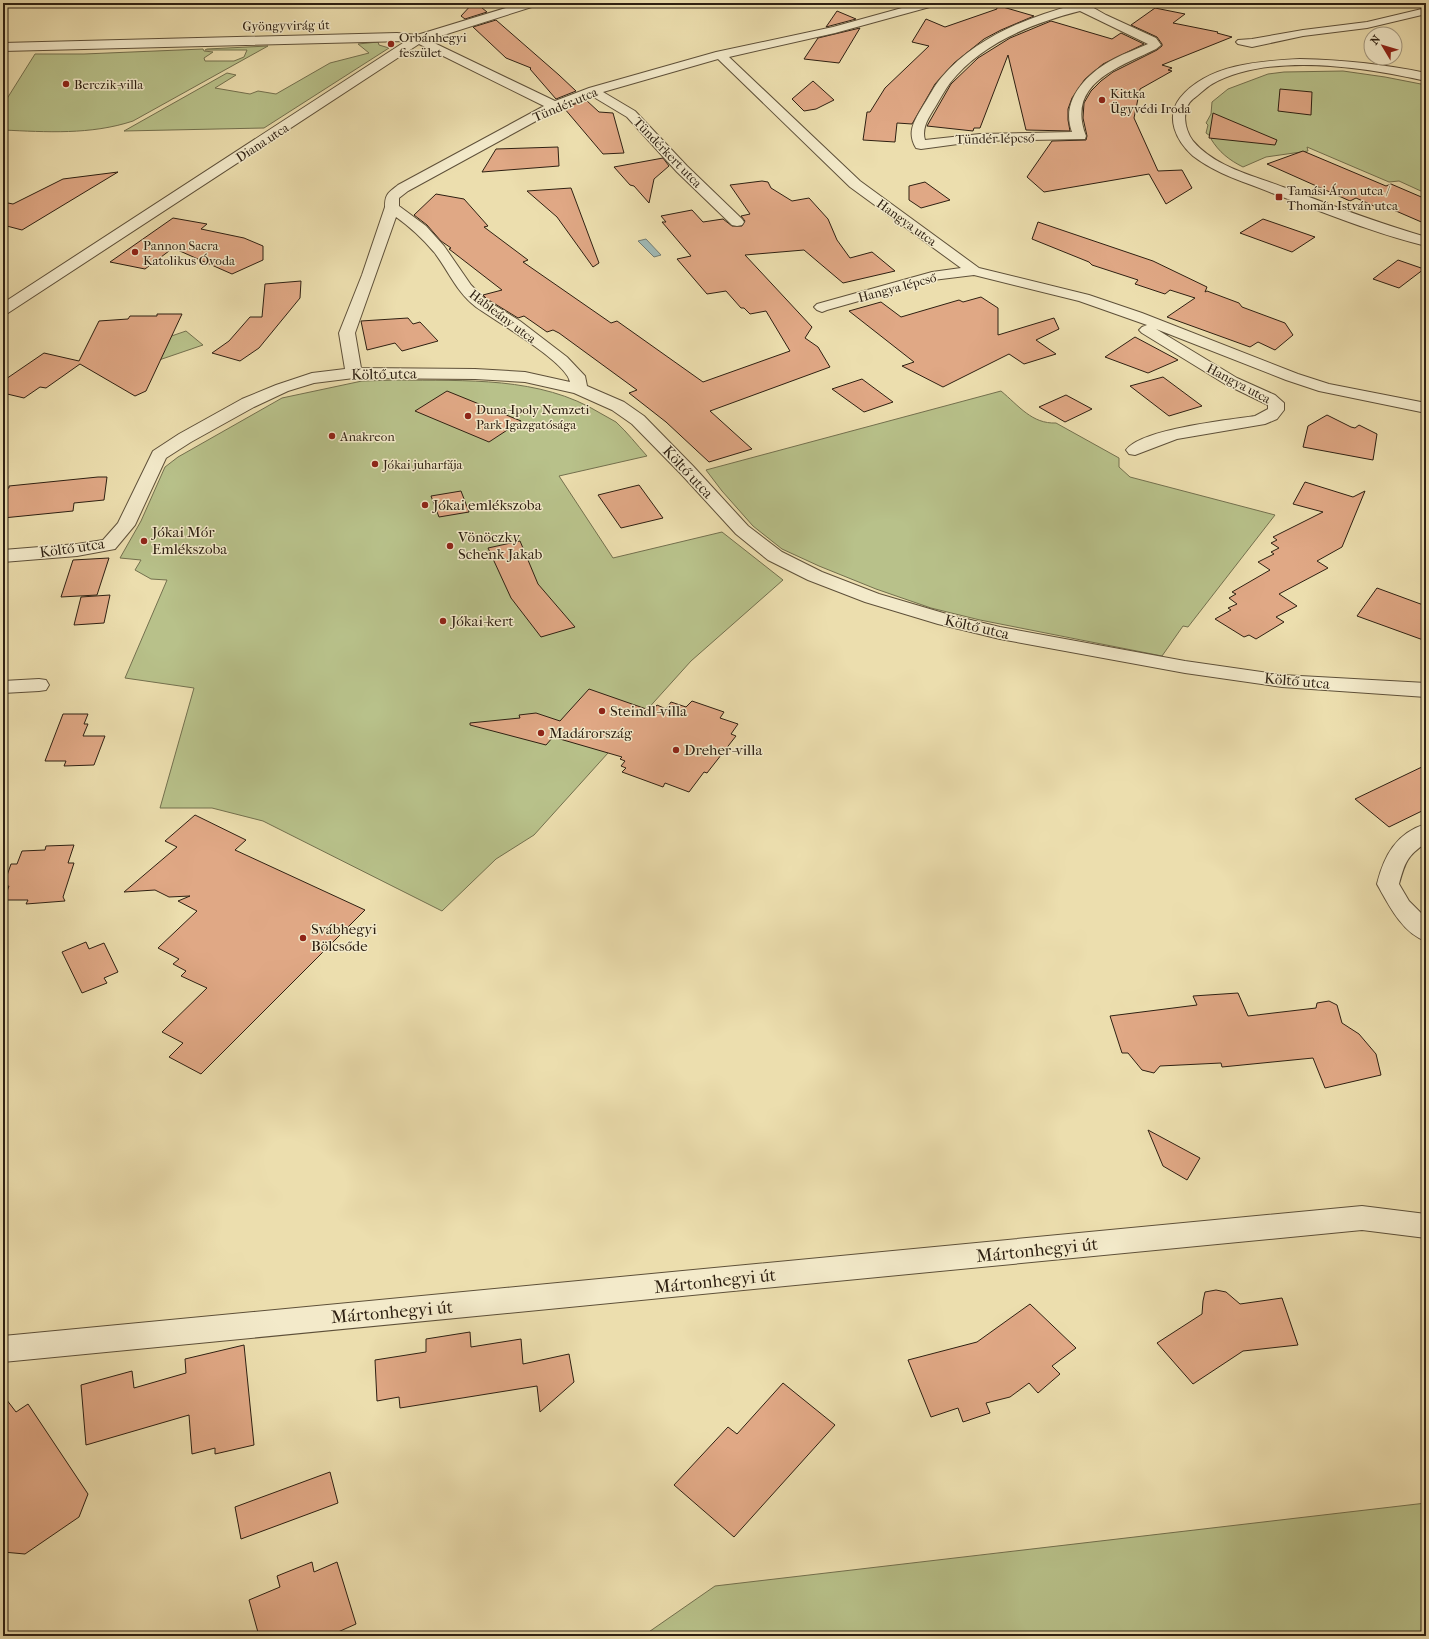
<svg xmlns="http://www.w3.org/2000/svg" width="1429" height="1639" font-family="'IM FELL French Canon',serif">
<rect width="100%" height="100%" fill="#ecdeae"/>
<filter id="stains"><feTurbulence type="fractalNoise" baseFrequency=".005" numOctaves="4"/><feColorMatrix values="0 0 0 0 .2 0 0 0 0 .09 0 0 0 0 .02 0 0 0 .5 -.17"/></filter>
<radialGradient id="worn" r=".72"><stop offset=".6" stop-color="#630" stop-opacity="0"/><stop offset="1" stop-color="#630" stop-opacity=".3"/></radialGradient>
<path fill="#b8c18a" stroke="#73704e" d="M378 42 379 45 389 48 264 128 124 131 227 73 236 75 215 88 250 94 258 91 276 94 330 63 369 53 358 44Z
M268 46 133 121C91 135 46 132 3 130V105L35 54H84L203 49 204 51 213 52 204 58 205 61H234L244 57 247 50H205L207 49Z
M1343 71 1385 77 1426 85V191L1423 192 1399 181 1389 182 1307 147 1308 151 1266 157 1243 167C1229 160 1219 152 1211 139L1213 138 1206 133 1208 125 1206 123 1211 114 1212 102 1228 89 1268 74 1284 72Z
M186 331 203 345 118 374 102 360Z
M397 380C465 381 540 376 600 413 605 416 611 419 616 422 627 432 637 445 647 456L559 476 613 558 722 532 783 580 691 661 534 835 496 859 442 911 263 821 212 808H160L194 688 125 678 167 580 151 579 135 570 141 560 120 558 141 521 165 467 178 457 282 398 362 381Z
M1001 391C1019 406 1032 424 1056 423L1119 458V467L1130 477 1275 515 1188 627 1183 626 1162 656 980 620 931 608 876 589 819 566 782 549 753 526 722 491 706 470Z
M1426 1503V1636H643L715 1586Z"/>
<path fill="#9fb9b6" stroke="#727c74" d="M646 239 661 255 654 257 638 241Z"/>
<path fill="#e0a885" stroke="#2e2012" d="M473 3H476L487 12 465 19 461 16Z
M996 5 1034 16 1001 30 984 39 954 63 935 84 912 124 897 123 895 142 863 140 867 112H870L885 88 929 46 912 42 926 19 945 27 997 9Z
M1155 8 1185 14 1173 23 1218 32 1217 33 1232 37 1162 65 1172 68 1168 70 1172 71 1140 89 1134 118 1158 171 1182 170 1192 188 1166 204 1149 174 1044 192 1027 177 1052 141 1086 140 1087 136 1083 118 1084 103 1091 91 1101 81 1113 72 1157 50 1162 46V44L1157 37 1131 25Z
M837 11 856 19 826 27Z
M496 20 559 75 576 91 556 99 530 69 531 68 506 58 473 27Z
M1051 21 1112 39 1121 33 1144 44 1103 64 1085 79 1072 98 1068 109V120L1070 131 1026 130 1008 55 980 128H974L973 131 927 126 951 84 978 58 1010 38Z
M860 28 839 63 804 59 818 38Z
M813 81 834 100 816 109 804 111 792 99Z
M1280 89 1312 92 1311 115 1278 111Z
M586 100 599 112 613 113 624 153 603 154 564 108Z
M1213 113 1277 140 1275 145 1209 138Z
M558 147 559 166 482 172 496 149Z
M1303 151 1386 186 1391 184 1426 199V224L1389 208 1383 210 1356 198 1350 201 1267 164Z
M663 158 669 166 654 179 649 203 634 186 630 185 614 167Z
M118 172 22 230 3 225V202L13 204 63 179Z
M762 181 768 182 771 188 792 201 809 198 828 219 837 240 850 258 872 252 895 271 843 283 804 250 745 255 812 327 805 338 818 347 830 367 710 411 752 449 709 462 666 422 629 393 637 390 559 333 553 330 547 332 524 316 518 318 487 299 483 295 502 290 449 249 451 248 441 241 427 225 414 215 436 194 464 199 488 226 484 227 528 260 523 262 611 323 617 321 703 382 790 351 766 311 750 314 744 308H741L726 291 707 294 677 259 691 256 662 222H666L661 216 692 210 703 222 723 219 732 226H742L745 221 741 216 750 214 730 185Z
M925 182 950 200 921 208 909 200V186Z
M571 188 599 263 593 267 557 217 527 191Z
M173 218 207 224 201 229 244 238 263 246V260L232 274 173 248 145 269 110 262Z
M1263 219 1315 237 1292 252 1240 233Z
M1038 222 1153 261 1207 287 1205 292 1207 291 1239 303 1242 307 1285 323 1293 335 1275 350 1258 342 1250 347 1167 317 1195 298 1170 290 1165 294 1135 284 1138 280 1092 265 1089 262 1032 239Z
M1398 260 1424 269 1399 288 1373 279Z
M301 281 300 298 259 348 240 361 212 353 229 341 250 317H262L265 284Z
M981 297 998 308V335L1054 318 1059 329 1036 340 1056 354 1024 364 1009 354 943 387 902 366 914 362 849 311 881 302 901 317 959 300 963 302Z
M157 314H182L146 391 135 396 80 364 46 388 40 387 24 398 3 393V381L44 353 79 361 99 321 128 319 130 316H157Z
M408 318 413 324 420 322 438 341 402 351 395 343 367 350 361 321Z
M1135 337 1178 360 1148 373 1105 357Z
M1163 377 1202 406 1169 416 1130 386Z
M862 379 893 402 864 412 832 389Z
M447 391 521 421 489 442 415 411Z
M1066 395 1092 409 1065 422 1039 407Z
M1327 415 1351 427 1355 428 1359 425 1377 434 1373 460 1303 447 1308 426Z
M98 477H107L104 500 74 503 73 511 3 518V489L9 488V486Z
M1305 482 1353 497 1365 491 1342 547 1317 561 1328 568 1279 594 1297 606 1276 617 1284 622 1256 639 1249 635 1244 637 1215 619 1231 610 1228 608 1237 604 1229 598 1236 594 1232 592 1270 570 1258 562 1274 554 1271 552 1279 548 1271 543 1277 540 1273 537 1323 512 1293 504Z
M639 485 663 518 621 528 598 495Z
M461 491 469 512 439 517 431 496Z
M520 541 538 584 575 627 541 637 511 598 488 548Z
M109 558 97 595 61 597 73 560Z
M1377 588 1426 606V641L1357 616Z
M110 595 104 623 74 625 81 597Z
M589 689 652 711 657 705 666 709 671 702 686 707 692 701 724 712 720 718 738 724 731 734 736 736 707 773 704 772 689 792 665 783 663 787 622 772 626 768 621 766 625 761 620 759 622 757 553 737 546 745 470 725V723L520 718 519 715 536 713 560 721Z
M63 714H88L84 724H88L83 736H105L94 765 64 766 66 761H45Z
M1426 765V809L1389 827 1355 799Z
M195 815 246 840 235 850 365 910 201 1074 169 1057 183 1043 162 1032 207 988 181 976 186 971 173 964 179 959 158 948 197 911 178 901 190 896 169 897 155 890 124 892 177 847 165 841Z
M74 845 68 863H74L63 897 65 901 26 904 28 900H4L9 886 3 887 11 864H17L22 851 45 850 46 846Z
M86 942 89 949 104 943 118 972 104 978 107 983 82 993 62 952Z
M1238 993 1248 1016 1316 1008 1317 1003 1329 1001 1337 1005 1342 1023 1359 1034 1376 1054 1381 1075 1325 1088 1313 1058 1222 1067 1221 1063 1160 1066 1154 1073 1142 1070 1128 1053H1122L1110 1016 1197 1005 1193 996Z
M1148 1130 1200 1158 1187 1180 1163 1166Z
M1216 1290 1226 1292 1240 1304 1282 1298 1298 1345 1243 1351 1193 1384 1157 1343 1202 1314 1203 1301 1205 1292Z
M1030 1304 1076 1348 1052 1366 1060 1374 1038 1393 1029 1383 1010 1397 986 1403 990 1413 963 1422 958 1408 931 1417 908 1360 977 1342Z
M470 1332 471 1347 521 1339 523 1364 569 1354 574 1382 540 1412 537 1386 400 1408 399 1397 377 1401 375 1360 426 1352V1339Z
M244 1345 254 1445 215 1454V1448L192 1454 189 1415 86 1445 81 1385 132 1371 134 1388 186 1373 185 1359Z
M783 1383 835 1425 734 1537 674 1485 728 1427 737 1434Z
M3 1395 16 1412 28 1404 88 1494 79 1517 25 1554 3 1552Z
M330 1472 338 1503 241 1539 235 1507Z
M312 1562 314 1572 337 1562 356 1624 329 1636H259L249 1600 280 1587 277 1576Z"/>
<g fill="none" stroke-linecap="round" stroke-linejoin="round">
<defs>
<path id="minor" d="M522 3H540L538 5 428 40 555 101 589 88 716 52 833 27 920 3H939L937 5 835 33 729 57 860 181 979 268 1089 295 1142 313 1298 374 1329 384 1426 403V413L1319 391 1286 380 1156 329 1237 378 1275 395 1284 403V410L1277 419 1265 424 1177 439 1135 455 1129 454 1126 450C1141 429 1228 420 1255 416L1268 409V405L1225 384 1142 333 1139 330 1142 327 1147 325 1079 301 974 275 933 280 827 310 822 312 817 310 814 307 817 304 932 272 961 268 850 187 718 59 603 92 635 111 687 166 742 219 744 222 742 225 737 226 732 225 677 172 627 117 592 96 558 109 408 191 399 198V206L426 226 444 246 471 285 486 300 520 321 567 357 585 376 587 386 624 402 644 416 693 466 748 526 782 552 822 572 879 594 950 615 1000 627 1185 661 1282 675 1426 683V697L1282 687 1185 673 1000 639 938 624 865 602 808 580 768 560 736 534 681 474 632 424 612 410 574 393 525 382 475 379 354 378 314 383 288 391 254 407 191 442 166 458 135 525 115 549 77 556 3 562V550L77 544 103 540 118 523 153 451 179 434 242 399 276 385 312 373 345 369 339 333 362 275 385 207C385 194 388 193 398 185L544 106 419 44 8 313 3 315V303L406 41 3 51V43L397 33 417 35ZM396 217C410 227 422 238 434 252 448 270 457 293 476 307 494 320 567 362 570 382L525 372 475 369 361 368 355 333Z
M1072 3H1085L1106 15 1156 38 1161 45 1156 49C1120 67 1065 83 1086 136L1085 139 980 141 921 149 916 148C906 132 915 120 923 106 929 97 934 86 941 78 975 38 1025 18 1074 5ZM1080 11 1148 44C1137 49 1125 53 1114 59 1087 73 1060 100 1072 132L980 134 925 140C921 127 930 116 937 104 941 97 945 90 950 83 981 43 1033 23 1080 11Z
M1426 8V14L1367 28 1303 36 1252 47 1238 44 1236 42 1238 40 1252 39 1303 30 1367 22Z
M1300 59C1343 60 1384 64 1426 73V81C1364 67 1270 52 1212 84 1205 88 1199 95 1193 99 1181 109 1184 129 1193 141 1215 167 1252 175 1283 187 1330 205 1378 223 1426 237V246C1373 233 1323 212 1272 193 1245 182 1216 174 1193 156 1176 141 1165 117 1180 98 1208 64 1260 61 1300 59Z
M39 679 46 680 49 685 46 690 39 691 3 693V681Z
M1426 824V843C1407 856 1405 862 1399 884L1409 901 1426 918V941C1403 934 1388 904 1377 884 1384 856 1396 833 1426 824Z
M1362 1206 1426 1214V1238L1362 1230 3 1362V1336Z"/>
</defs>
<use href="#minor" stroke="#5e5039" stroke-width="2"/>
<use href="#minor" fill="#f3eaca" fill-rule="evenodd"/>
</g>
<g fill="#8f2418" stroke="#f3eaca" stroke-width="1.5">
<circle cx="391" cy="44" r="4"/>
<circle cx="66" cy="84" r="4"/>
<circle cx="1102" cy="100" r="4"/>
<rect x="1275" y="193" width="8" height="8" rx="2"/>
<circle cx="135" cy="252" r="4"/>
<circle cx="468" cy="416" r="4"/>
<circle cx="332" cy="436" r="4"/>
<circle cx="375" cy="464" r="4"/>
<circle cx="425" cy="505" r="4"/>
<circle cx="144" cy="541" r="4"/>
<circle cx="450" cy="546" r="4"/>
<circle cx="443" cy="621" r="4"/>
<circle cx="602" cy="711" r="4"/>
<circle cx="541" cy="733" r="4"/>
<circle cx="676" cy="750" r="4"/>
<circle cx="303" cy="938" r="4"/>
</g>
<g text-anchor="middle" stroke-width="3" stroke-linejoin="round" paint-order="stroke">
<g font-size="13" fill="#2e2012" stroke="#f3eaca">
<text transform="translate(286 25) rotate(-1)" y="5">Gyöngyvirág út</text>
<text transform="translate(565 104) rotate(-23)" y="5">Tündér utca</text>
<text transform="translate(995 138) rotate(-1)" y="5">Tündér lépcső</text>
<text transform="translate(262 142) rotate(-33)" y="5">Diana utca</text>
<text transform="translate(668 152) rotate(46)" y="5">Tündérkert utca</text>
<text transform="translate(907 222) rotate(36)" y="5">Hangya utca</text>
<text transform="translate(897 287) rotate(-15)" y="5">Hangya lépcső</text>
<text transform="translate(503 316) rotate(37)" y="5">Hableány utca</text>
<text transform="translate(1239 383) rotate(28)" y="5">Hangya utca</text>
</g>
<g font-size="13" fill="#2e2012" stroke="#f3eaca" text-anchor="start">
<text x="399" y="42">Orbánhegyi<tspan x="399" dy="15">feszület</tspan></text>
<text x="74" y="89">Berczik-villa</text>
<text x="1110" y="98">Kittka<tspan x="1110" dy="15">Ügyvédi Iroda</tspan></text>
<text x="1287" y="195">Tamási Áron utca /<tspan x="1287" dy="15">Thomán István utca</tspan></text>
<text x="143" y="250">Pannon Sacra<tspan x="143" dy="15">Katolikus Óvoda</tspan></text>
<text x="476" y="414">Duna-Ipoly Nemzeti<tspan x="476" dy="15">Park Igazgatósága</tspan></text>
<text x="340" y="441">Anakreon</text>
<text x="383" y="469">Jókai juharfája</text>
</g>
<g font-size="15" fill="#2e2012" stroke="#f3eaca">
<text transform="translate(384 374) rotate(-1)" y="5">Költő utca</text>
<text transform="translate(688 472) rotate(47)" y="5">Költő utca</text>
<text transform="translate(72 548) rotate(-8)" y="5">Költő utca</text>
<text transform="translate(977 627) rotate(13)" y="5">Költő utca</text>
<text transform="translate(1297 681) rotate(5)" y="5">Költő utca</text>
</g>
<g font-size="15" fill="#2e2012" stroke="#f3eaca" text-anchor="start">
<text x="433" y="510">Jókai emlékszoba</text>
<text x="152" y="537">Jókai Mór<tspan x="152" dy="17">Emlékszoba</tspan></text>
<text x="458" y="542">Vönöczky<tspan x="458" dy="17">Schenk Jakab</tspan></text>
<text x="451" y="626">Jókai-kert</text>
<text x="610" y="716">Steindl-villa</text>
<text x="549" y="738">Madárország</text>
<text x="684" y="755">Dreher-villa</text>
<text x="311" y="934">Svábhegyi<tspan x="311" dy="17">Bölcsőde</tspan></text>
</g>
<g font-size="18" fill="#2e2012" stroke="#f3eaca">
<text transform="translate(1037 1250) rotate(-6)" y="6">Mártonhegyi út</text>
<text transform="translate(715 1281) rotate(-6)" y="6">Mártonhegyi út</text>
<text transform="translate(392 1312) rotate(-5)" y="6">Mártonhegyi út</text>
</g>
</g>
<rect width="1429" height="1639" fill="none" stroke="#ecdeae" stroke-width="16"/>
<rect x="4" y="4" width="1421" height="1631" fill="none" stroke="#2e2012" stroke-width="2"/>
<rect x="8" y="8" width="1413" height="1623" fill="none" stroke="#2e2012"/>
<g transform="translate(1383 46) rotate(308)"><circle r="19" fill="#f3eaca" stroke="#a49980"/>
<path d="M0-3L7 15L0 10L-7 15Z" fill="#8f2418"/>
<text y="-6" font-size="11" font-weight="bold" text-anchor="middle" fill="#2e2012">N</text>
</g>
<rect width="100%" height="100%" filter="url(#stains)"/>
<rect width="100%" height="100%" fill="url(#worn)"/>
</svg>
